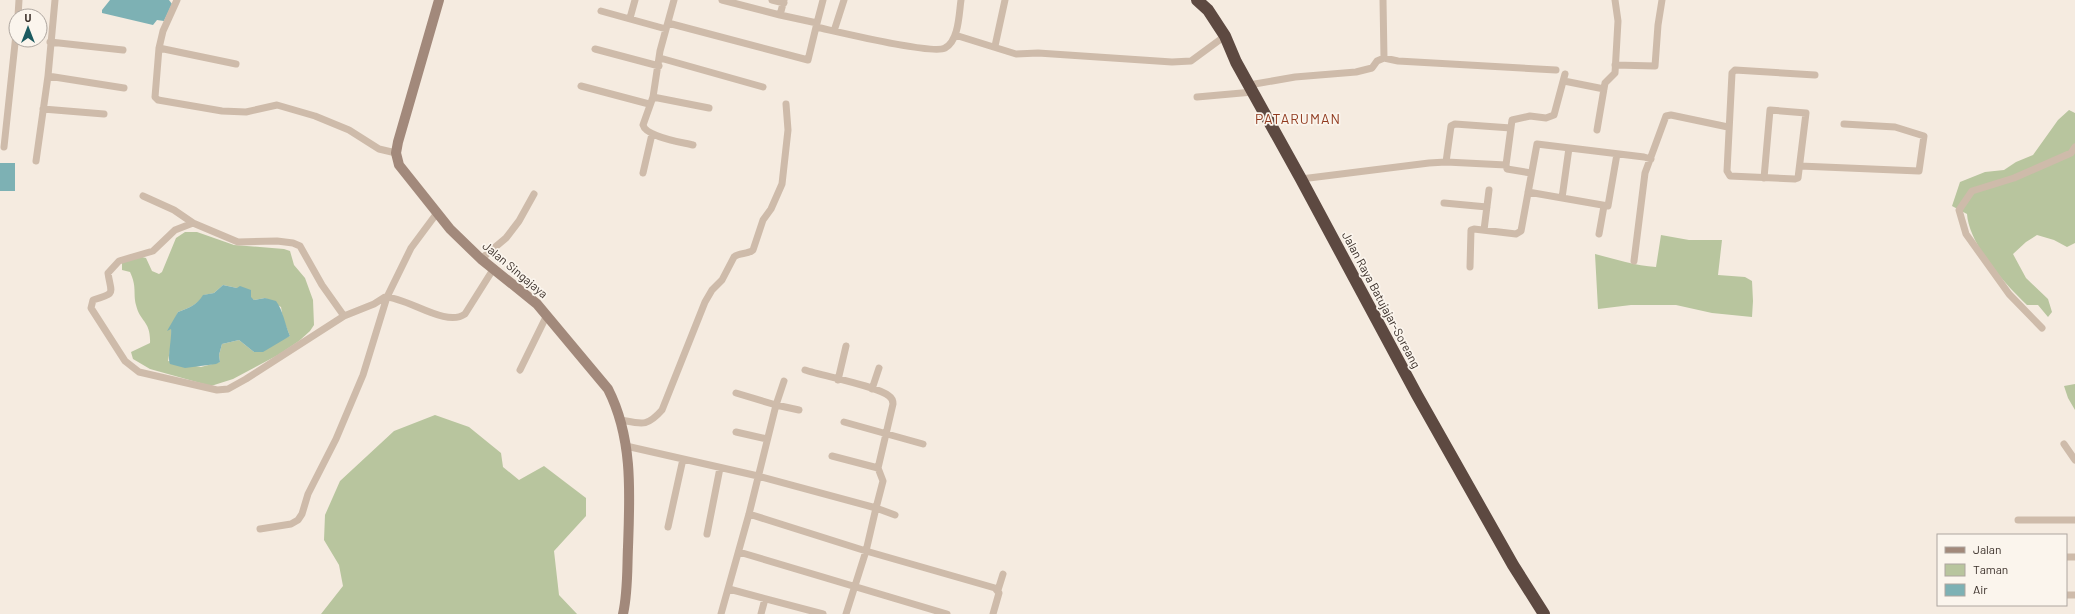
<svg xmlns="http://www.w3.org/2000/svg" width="2075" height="614" font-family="Barlow,sans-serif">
<rect width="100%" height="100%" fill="#f5ebe0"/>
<path fill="#b8c59e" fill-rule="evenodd" d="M2069 110 2075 113V243L2067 247 2054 240 2037 235 2026 242 2013 254 2026 278 2048 299 2052 312 2048 317 2038 305H2027C2006 285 1969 245 1967 214L1952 206 1960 182 1985 172 2004 170 2016 162 2033 155 2058 120Z
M185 232H197L234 245 284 249 290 251 294 265 305 278 313 300 314 325 310 331 299 341 278 355 233 379 211 386 150 369 133 359 131 352 150 343C151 321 140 322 136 305 133 292 137 287 130 272L122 270V262L142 257 146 258 152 271 159 274 162 272 176 238ZM223 285 237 288 254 300 265 298 281 307 283 319 290 336 254 352 239 340 222 344 219 355 220 362 201 367 168 361 172 339 171 328 178 312C189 308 197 305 204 295L214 293Z
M1661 235 1689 240H1722L1718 275 1745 277 1752 281 1753 301 1752 317 1712 313 1676 305H1631L1598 309 1595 254C1615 259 1636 266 1656 267Z
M2075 384V410L2068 398 2064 386Z
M435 415 469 427 501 453 503 467 519 480 544 466 586 498V516L554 551 559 595 577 614H321L343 586 339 565 324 540 325 515 340 481 394 431Z"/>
<path fill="#7db1b4" d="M110 0H169L172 4 164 21 157 20 153 25 102 13V10Z
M0 163H15V191H0Z
M223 285 237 288 240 286 251 290V297L254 300 265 298 276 301C283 310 285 325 290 336L263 352H254L239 340 222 344 219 355 220 362 216 364 185 368 170 364C167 358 172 339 171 329L167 331 178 312C189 308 197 305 203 295L214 293Z"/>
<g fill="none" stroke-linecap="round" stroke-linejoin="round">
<path stroke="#cebbaa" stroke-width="7" d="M177 0 163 31 159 48 155 97 158 100 222 111 246 112 277 105 315 116 349 130 379 149 396 153
M674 0 660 51 653 97 643 125C646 137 681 142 693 145
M722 0 780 15 784 0
M772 0 784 3
M1383 0 1384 58
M601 11 666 29
M780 15 817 23 823 0
M18 16 19 0
M630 18 635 0
M668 23 808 60 817 23
M816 27C835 31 933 55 945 48 959 41 959 13 961 0
M834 31 844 0
M955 35 1016 54 1038 53 1172 62 1191 61 1225 36
M50 42 123 50
M995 46 1005 0
M159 48 236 64
M595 49 659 66
M660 58 763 87
M1615 65 1655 66 1658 25 1662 0
M48 76 124 88
M1564 81 1604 89
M1249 85 1295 77 1356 72 1372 68 1377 61 1384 58 1398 61 1556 70
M581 86 649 104
M653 97 709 108
M1197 97 1253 92
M43 109 104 114
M1597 130 1605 83 1615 73 1618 21 1615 0
M4 147 16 34
M36 161 48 76 55 0
M1446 162 1451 126 1455 124 1511 128
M1506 165 1507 169 1531 173
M1800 166 1919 171 1924 136 1895 127 1844 124
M643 173 652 134
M1764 178 1770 110 1806 113 1798 178 1795 179 1730 176 1727 171 1732 73 1735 70 1815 75
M1301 179 1429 163 1446 162 1506 165 1512 120 1530 116 1546 118 1554 115 1565 74
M1528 192 1608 206 1617 154
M143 196 174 210 193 223 238 242 277 241 293 243 300 246 322 285 344 316
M1562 198 1569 148
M1444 203 1487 207
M193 223 175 230 153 251 119 261 108 273C111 294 117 293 93 300L91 308 125 361 139 372 217 390 228 389 246 379 344 316 374 304 385 297C407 297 446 328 465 314L494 268
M1484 230 1489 190
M1599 234 1604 206
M481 259 506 238 519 221 534 194
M1634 261 1645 173 1666 116 1671 115 1728 127
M1470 267 1471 230 1474 229 1516 234 1521 231 1537 144 1644 157 1651 159
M2042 328 2009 294 1966 234 1959 210 1972 191 2014 178 2071 153 2075 147
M520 370 547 315
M805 370C823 376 877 386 889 396 892 398 893 401 893 404L878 468 883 481 876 508 895 515
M838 380 846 346
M872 389 879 368
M736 393 776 405 799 410
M621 420C642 424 647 427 662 410L705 302 712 290 722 280 734 257C740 252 747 255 753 250L763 220 771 209 782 184 788 130 786 104
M844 422 923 444
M736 432 767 439
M2064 444 2075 460
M626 446 758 476 876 508 866 551 846 614
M832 456 878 468
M749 514 866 551 995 588 999 593 993 614
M2018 520H2075
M668 527 683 459
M260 529 291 524 298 520 302 514 308 494 336 439 363 375 387 297 411 248 437 213
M707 534 720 468
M739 552 947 614
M2066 557H2075
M729 589 823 614
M998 590 1003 574
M2066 595H2075
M721 614 749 514 776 405 784 381
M761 614 765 599"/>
<path stroke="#a2897b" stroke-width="10" d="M439 0 398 142 396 153 399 165 450 229 481 259 537 304 608 389C633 438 630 493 628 547 627 569 628 592 623 614"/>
<path stroke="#5d4941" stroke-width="12" d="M1197 0 1208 10 1225 36 1236 62 1301 179 1417 395 1513 565 1544 614"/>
</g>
<g text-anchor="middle" stroke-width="3.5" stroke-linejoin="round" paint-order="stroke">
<g font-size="12" fill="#3b302a" stroke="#fbf5ed">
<text transform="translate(515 270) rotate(40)" y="4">Jalan Singajaya</text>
<text transform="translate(1381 300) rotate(62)" y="4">Jalan Raya Batujajar-Soreang</text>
</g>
<g font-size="14" letter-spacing="1" fill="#90391e" stroke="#fbf5ed">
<text x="1298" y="124">PATARUMAN</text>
</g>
</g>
<rect x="1937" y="534" width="130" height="72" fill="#fbf5ed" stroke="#aea69f"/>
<rect x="1945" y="547" width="20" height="6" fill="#a2897b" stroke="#aea69f"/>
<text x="1973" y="554" font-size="12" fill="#3b302a">Jalan</text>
<rect x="1945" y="564" width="20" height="12" fill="#b8c59e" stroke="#aea69f"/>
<text x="1973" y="574" font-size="12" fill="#3b302a">Taman</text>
<rect x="1945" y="584" width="20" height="12" fill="#7db1b4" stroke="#aea69f"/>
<text x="1973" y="594" font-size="12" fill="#3b302a">Air</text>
<g transform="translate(28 28)"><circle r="19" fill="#fbf5ed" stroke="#aea69f"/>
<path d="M0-3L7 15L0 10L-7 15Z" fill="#1c5b60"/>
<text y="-6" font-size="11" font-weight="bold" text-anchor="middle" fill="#3b302a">U</text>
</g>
</svg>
